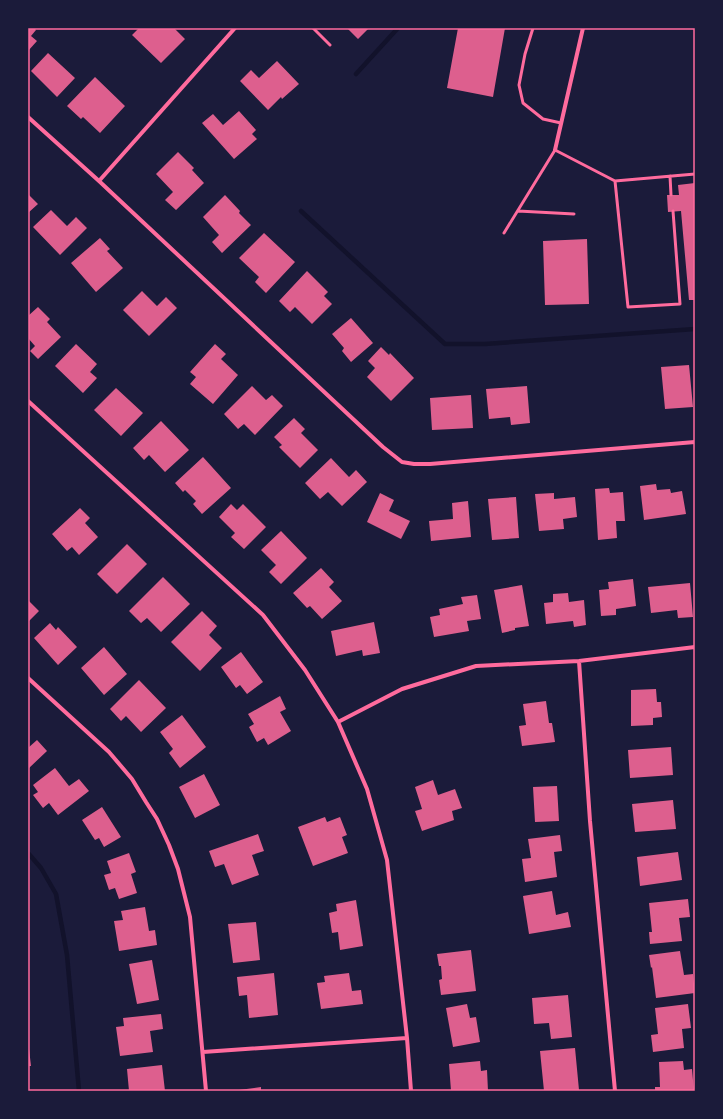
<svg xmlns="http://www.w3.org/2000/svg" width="723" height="1119" font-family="'Source Sans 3',sans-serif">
<rect width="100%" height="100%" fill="#1b1b3a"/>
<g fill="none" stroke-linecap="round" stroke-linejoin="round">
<path stroke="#12122b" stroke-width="4.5" d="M356 74 398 28
M301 211 445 344H485L695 329
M28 853 41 868 56 894 67 955 79 1091"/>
</g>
<path fill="#dd5f8e" d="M28 28H34L36 30 31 36 37 41 28 51Z
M139 28H174L185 39 161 63 132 35Z
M347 28H369L358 39Z
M458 28H505L493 97 447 88Z
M48 53 75 78 57 97 31 71Z
M277 61 299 84 282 99 281 97 268 110 240 81 251 70 259 78Z
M95 77 125 106 100 133 83 117 81 119 67 106Z
M239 111 256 130 252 134 257 139 234 159 202 123 213 114 223 125Z
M178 152 194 168 192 170 204 183 176 210 165 200 173 192 156 174Z
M695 183V300H689L681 211 668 212 667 195H679L678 185Z
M28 194 38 204 28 213Z
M225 195 240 211 239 213 251 225 222 253 212 242 219 235 203 217Z
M51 210 67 226 76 217 87 228 60 255 33 227Z
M264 233 295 262 266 293 255 282 259 277 239 258Z
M100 238 110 249 107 251 123 268 96 292 71 263Z
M587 239 589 304 545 305 543 241Z
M307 271 328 292 324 296 332 304 312 324 295 307 290 312 279 301Z
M142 291 157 306 166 297 177 308 149 336 123 310Z
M38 307 50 319 47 322 61 337 38 359 30 351 35 346 28 338V316Z
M351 318 373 343 351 362 342 351 344 348 332 334Z
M76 344 97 364 90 372 97 378 83 393 55 366Z
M215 344 226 354 221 359 238 375 213 404 190 384 196 377 190 372Z
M381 347 389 355 390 353 414 378 391 401 367 377 375 368 368 361Z
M689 365 693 407 665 409 661 367Z
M252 386 266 400 272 395 283 406 255 435 244 424 238 429 224 414Z
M527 386 530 423 511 425 510 417 489 419 486 389Z
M116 388 143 413 121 436 94 410Z
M471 395 473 428 432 430 430 398Z
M294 418 305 429 301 433 318 450 300 468 279 447 282 445 274 437Z
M161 421 189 450 165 472 149 455 144 460 133 448Z
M203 457 231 488 202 514 193 504 196 501 185 490 183 492 175 483Z
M331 458 349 477 356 470 367 482 342 506 328 492 320 499 305 483Z
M656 484 657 490 670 489 671 493 682 491 686 514 644 520 640 486Z
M609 488 610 493 623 492 625 521H616L617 538 598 540 595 489Z
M380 493 394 500 389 511 410 521 401 539 367 522Z
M554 493V499L575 497 577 517 563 519 564 529 539 531 535 494Z
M516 497 519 538 492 540 488 499Z
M468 501 471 537 431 541 429 521 453 519 452 503Z
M231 504 237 510 243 504 266 527 244 549 231 537 235 533 219 517Z
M80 508 90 518 85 523 98 537 79 555 72 547 67 551 52 534Z
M281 531 307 558 281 584 269 572 276 565 261 550Z
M127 544 147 564 117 594 97 574Z
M321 568 334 582 329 587 342 601 322 619 310 606 307 608 293 593Z
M163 577 190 604 161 632 147 618 141 623 129 611Z
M633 579 636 606 616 609V615L601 616 599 590 609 589 608 582Z
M690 583 693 617 678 618 677 610 651 613 648 587Z
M522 585 529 626 515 628V630L502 633 494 590Z
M568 593 569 602 584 600 586 625 574 627 573 621 546 624 544 603 553 602V594Z
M477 595 481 619 467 621 469 631 434 637 430 617 440 615 439 609 463 604 461 597Z
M28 600 39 611 28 622Z
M202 611 217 626 209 635 222 648 200 671 171 642Z
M374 622 380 653 363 656 362 650 336 656 331 631Z
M50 623 56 630 58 627 77 647 58 665 34 638Z
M104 647 127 674 104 695 81 668Z
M241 652 263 682 247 694 240 685 236 688 221 667Z
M139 680 166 708 141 732 126 716 121 721 110 709Z
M656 689 657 702H661L662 717 653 718V725L631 726V690Z
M280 696 286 709 280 712 291 731 268 745 264 738 257 742 249 727 254 724 248 714Z
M546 701 549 723H552L555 742 522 746 519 726 526 725 523 704Z
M182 715 206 747 180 768 169 753 173 749 160 732Z
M37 740 47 751 28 769V748Z
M671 747 673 775 630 778 628 750Z
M55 768 69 786 79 779 89 791 58 815 49 803 43 808 33 795 38 792 33 785Z
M204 774 220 805 195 818 179 787Z
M433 780 438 795 455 789 462 808 452 811 454 820 422 831 415 811 422 809 415 787Z
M557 786 559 821 535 822 533 787Z
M673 800 676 829 635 832 632 804Z
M102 807 121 837 104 847 99 838 95 840 82 820Z
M325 817 327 822 340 817 347 835 342 837 348 853 313 866 298 827Z
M258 834 264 851 252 855 259 875 232 885 224 864 215 867 209 851Z
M560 835 562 851 554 852 557 877 525 882 522 859 531 858 528 839Z
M678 852 682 880 640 886 637 857Z
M129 853 136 872 131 874 137 893 119 899 115 888 109 890 104 875 111 873 107 861Z
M552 891 556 915 568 912 571 927 529 934 523 896Z
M688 899 690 917 679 918 682 941 650 944 649 932H652L649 903Z
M356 900 363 946 340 950 338 932 332 933 329 913 337 911 336 904Z
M145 907 149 931 155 930 157 945 119 951 114 921 123 920 121 911Z
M256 922 260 960 233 963 228 924Z
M471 950 476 991 441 995 439 980 442 979 441 966H439L437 954Z
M680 951 684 975 693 974 695 993 656 998 652 967 651 968 649 955Z
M152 960 159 1000 137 1004 129 964Z
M274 973 278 1015 249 1018 247 995 239 996 237 977Z
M349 973 352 991 361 990 363 1004 321 1009 317 983 325 982 324 976Z
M568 995 572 1037 551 1039 549 1023 534 1024 532 998Z
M467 1004 470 1018 476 1017 480 1042 453 1047 446 1008Z
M688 1004 691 1028 682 1029 684 1048 653 1052 651 1035 658 1034 655 1008Z
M161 1014 163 1029 150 1031 153 1052 120 1056 116 1027 124 1026 123 1018Z
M575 1048 579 1090 544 1091 540 1051Z
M28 1049H29L31 1066H28Z
M480 1061 481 1071 487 1070 488 1091H451L449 1064Z
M683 1061 684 1070 692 1069 694 1091H655V1087H660L659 1062Z
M162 1065 165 1091H129L127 1069Z
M261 1087V1091H239V1090Z"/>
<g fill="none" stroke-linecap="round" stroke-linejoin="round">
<path stroke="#ff6b9d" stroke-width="3" d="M313 28 330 45
M533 28 525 54 519 85 523 103 543 119 561 123
M670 176 671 195
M615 181 628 307 680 304 673 211
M518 211 574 214
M504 233 555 150 615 181 695 174"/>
<path stroke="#ff6b9d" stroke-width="4" d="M28 117 99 181 383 447 402 462 414 464H430L695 442
M555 150 583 28
M99 181 235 28
M28 401 263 615 305 670 338 722 367 789 387 860 407 1038 411 1091
M579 661 590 821 615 1091
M28 678 109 752 132 779 146 802 157 819 169 845 178 869 190 917 206 1091
M338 722 402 689 476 666 579 661 695 647
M203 1052 407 1038"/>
</g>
<rect width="723" height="1119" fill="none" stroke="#1b1b3a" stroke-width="58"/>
<rect x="29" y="29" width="665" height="1061" fill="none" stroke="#ff6b9d" stroke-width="1.5"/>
</svg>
